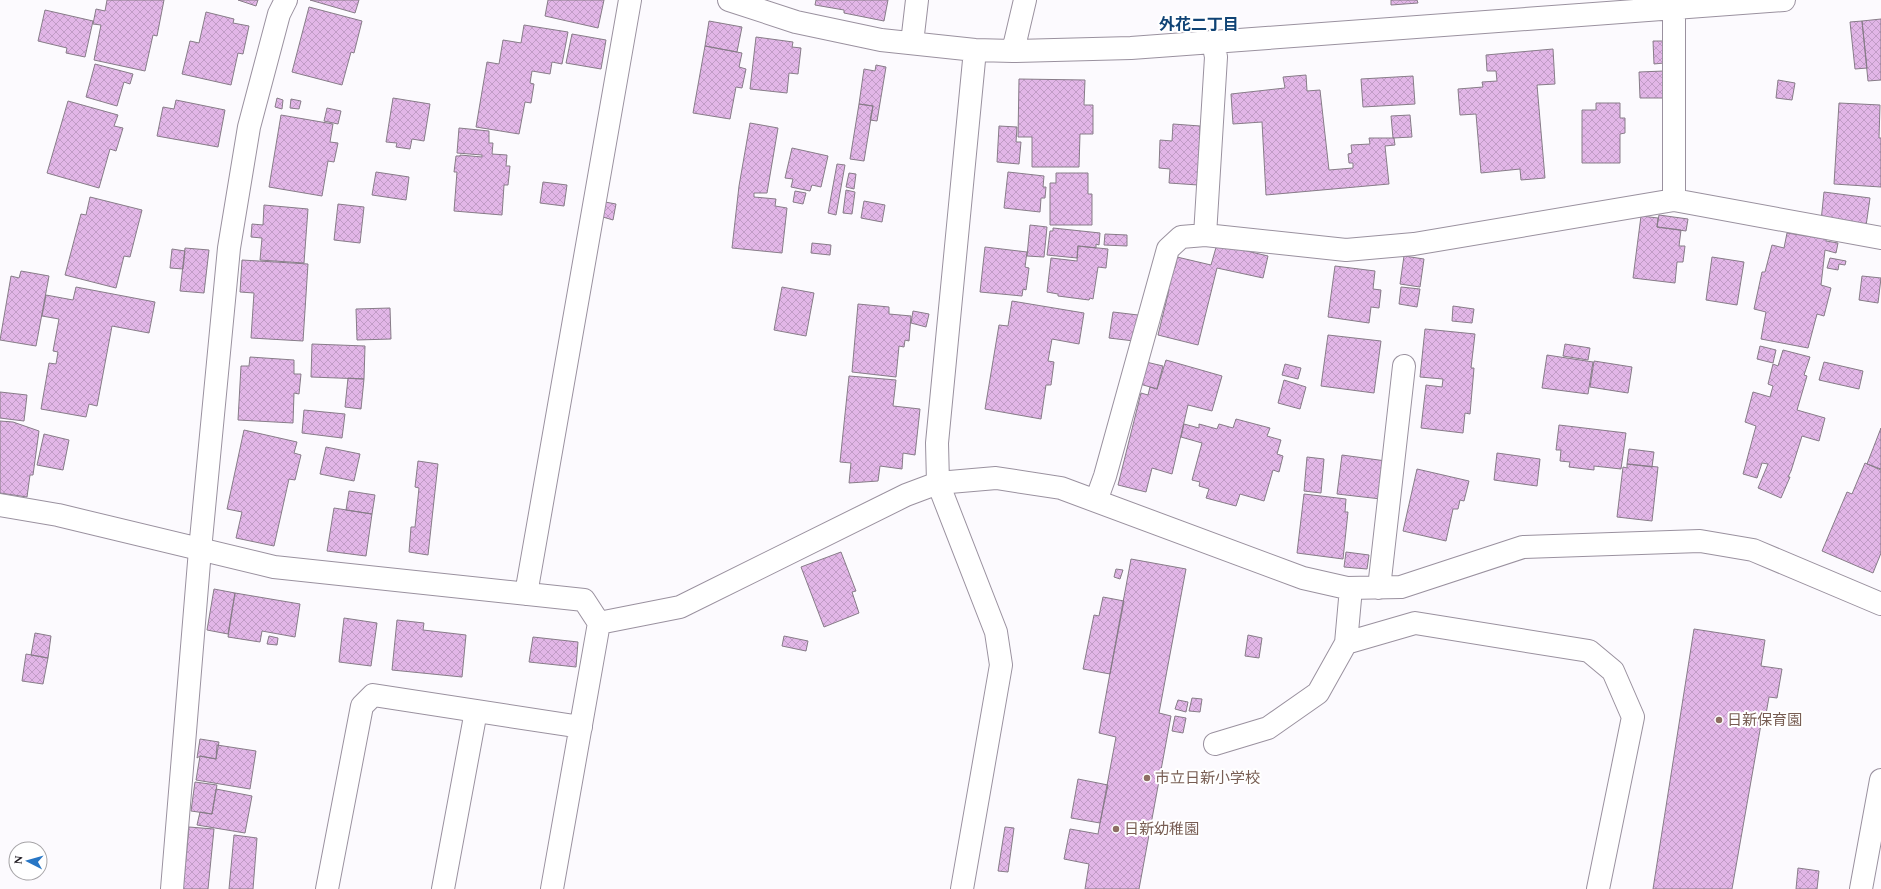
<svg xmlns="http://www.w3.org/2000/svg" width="1881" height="889" font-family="Spectral,'Noto Sans JP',serif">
<defs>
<pattern id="building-cross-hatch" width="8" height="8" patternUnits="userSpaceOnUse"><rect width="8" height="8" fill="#e2b6e7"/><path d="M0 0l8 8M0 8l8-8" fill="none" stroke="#c19cc6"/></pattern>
</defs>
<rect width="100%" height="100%" fill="#fcfafe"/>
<path fill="url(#building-cross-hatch)" stroke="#877c88" d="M107 0H164L157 36 153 35 145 71 94 60 101 25 93 24 96 9 105 11Z
M238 0H258L256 6Z
M310 0H359L355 13Z
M548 0H604L598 28 545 16Z
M816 0H888L884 21 844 13V10L815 5Z
M1391 0H1417L1418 3 1391 5Z
M309 7 362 21 354 53 351 52 342 85 292 72Z
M45 10 93 21 85 57 66 53 67 48 38 41Z
M206 12 234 19 233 23 249 26 243 54 238 53 231 85 182 74 190 41 199 43Z
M1881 19V80L1868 81 1862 21Z
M709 21 742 27 737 52 705 46Z
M1862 21 1867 68 1855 69 1850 22Z
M524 25 568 32 562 64 552 62 550 74 532 71 530 83 534 84 531 103 525 102 519 134 476 127 487 62 499 64 503 40 521 43Z
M572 34 606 40 601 69 566 63Z
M756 37 793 42 792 47 801 48 798 74 789 73 787 93 750 89Z
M1653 41H1663L1664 63 1654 64Z
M705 46 742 53 739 67 746 69 742 88 736 87 730 119 693 113Z
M1553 49 1555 84 1537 85 1545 178 1521 180 1520 169 1481 173 1476 114 1460 115 1458 89 1483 87 1482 82 1497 81 1496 71H1487L1486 55Z
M95 64 133 74 130 84 124 82 117 106 86 97Z
M876 65 886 67 877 121 870 120 873 106 859 104 864 69 875 71Z
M1664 71V98H1640L1639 72Z
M1306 75 1307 91 1320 90 1329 170 1353 168V163H1349L1348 154 1352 153 1351 145 1370 144 1369 138H1394L1395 145 1385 146 1389 184 1266 195 1262 122 1233 124 1231 94 1285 88 1283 77Z
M1413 76 1415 104 1363 107 1361 79Z
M1019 79 1085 80 1084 105H1093V134H1080L1079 167H1032V137H1018Z
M1778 80 1795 83 1792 100 1776 98Z
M277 98 283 100 282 109 275 107Z
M393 98 430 104 424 141 412 139 410 149 396 147 397 143 386 142Z
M291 99 301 101 299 109 290 108Z
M176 100 225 110 218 147 157 136 163 107 174 109Z
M68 101 118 115 114 126 123 128 116 151 110 149 99 188 47 173Z
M1596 103H1620V118H1625V133L1620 134V163H1582V110H1596Z
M1839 103 1880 105 1879 138H1881V187L1834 184Z
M859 104 873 106 864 161 850 159Z
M327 108 341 111 338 124 324 121Z
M281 115 333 124 330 142 338 143 334 162 328 161 322 196 269 187Z
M1410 115 1412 137 1393 138 1391 116Z
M750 123 778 128 767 193H754V197L776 199 775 206 787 208 782 253 732 248 739 186Z
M1173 124 1200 126 1198 185 1169 183 1170 169 1159 168 1160 140 1172 141Z
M999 126 1017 127 1016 142H1021L1019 164 997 162Z
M459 128 489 131V143H493L492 154 507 155 506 166H510L508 185H504L502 215 454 211 457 172H454L456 156H460V155L482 157V155L457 153Z
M792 148 828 156 821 187 812 185 810 191 791 187 793 179 785 178Z
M837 164 845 165 836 215 828 213Z
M376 172 409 177 406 200 372 195Z
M1008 172 1044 176 1043 187H1046L1045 198H1041L1040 212 1004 208Z
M849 173 856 174 854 189 846 187Z
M1056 173H1088V194H1092V225H1050V183H1056Z
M543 182 567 185 564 206 540 203Z
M846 190 855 192 852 214 843 213Z
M795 191 806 193 803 204 793 202Z
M1824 192 1870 198 1866 226 1821 221Z
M90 197 142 210 130 257 124 256 116 288 65 275 81 214 86 215Z
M864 201 885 205 882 222 861 218Z
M605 202 616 204 613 220 603 217Z
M338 204 364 207 360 243 334 240Z
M264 205 308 209 304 263 260 260 262 238 251 237 252 224 263 225Z
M1659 215 1688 219 1686 231 1657 227Z
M1641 216 1658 218 1657 227 1681 230 1679 246H1685L1683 262H1677L1675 283 1633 278Z
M1030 225 1047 227 1044 257 1027 256Z
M1053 228 1100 233 1099 245 1096 244V248L1078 246 1077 258 1047 255 1050 231H1053Z
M1787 233 1826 239V241L1838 243 1836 253 1825 250 1821 285 1831 288 1824 316 1817 314 1808 348 1761 339 1766 312 1754 309 1762 272H1765L1772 245 1784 248Z
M1105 234 1127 235V246L1104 245Z
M812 243 831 245 830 255 811 253Z
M1217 244 1268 256 1263 278 1217 268 1198 345 1158 335 1169 290 1165 288 1170 267 1175 268 1177 257 1211 265Z
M1078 246 1108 249 1106 268 1098 267 1093 299 1090 298 1089 300 1058 296V294L1047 292 1051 258 1077 261Z
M985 247 1027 252 1025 267 1029 268 1026 290 1023 289 1022 296 980 292Z
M185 248 209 250 204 293 180 291Z
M172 249 185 251 183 269 170 268Z
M1404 256 1424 259 1420 287 1400 284Z
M1712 257 1744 262 1737 305 1706 300Z
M1830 258 1846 261 1845 265 1839 264 1838 270 1827 268Z
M242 260 308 264 303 341 251 338 254 293 240 292Z
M1335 266 1375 271 1373 289 1381 290 1379 308 1371 307 1369 323 1328 317Z
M21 271 49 276 36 346 0 340 11 276 19 278Z
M1862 276 1881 278 1878 303 1859 300Z
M76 287 155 302 149 333 112 326 97 406 89 404 86 417 41 409 49 363 56 364 58 352 53 351 59 319 42 316 46 295 73 300Z
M782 287 814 293 806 336 774 330Z
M1401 287 1420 289 1417 307 1399 304Z
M1012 301 1084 313 1079 344 1052 339 1048 361 1054 362 1051 385H1046L1041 419 985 409 999 325 1008 326Z
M858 304 889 307V314L911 316 909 341 905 340 904 347 899 346 896 377 852 372Z
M1453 306 1474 309 1472 323 1452 321Z
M390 308 391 339 357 340 356 309Z
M913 311 929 314 926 327 911 323Z
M1113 312 1138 315 1134 341 1109 338Z
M1425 329 1475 334 1471 368H1474L1470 414 1465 413 1463 433 1421 428 1426 385 1442 387 1443 379 1420 377Z
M1328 335 1381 341 1374 393 1321 386Z
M312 344 365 346 364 379 311 377Z
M1565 344 1590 348 1588 360 1563 356Z
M1760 346 1776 350 1773 363 1757 359Z
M1783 350 1810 357 1804 375 1807 376 1797 410 1825 418 1819 441 1802 436 1791 471 1788 477H1790L1781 498 1758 488 1768 464 1762 463 1757 478 1743 474 1756 426 1745 422 1753 392 1770 397 1773 386 1768 384 1773 364 1778 366Z
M1547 355 1593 362 1588 394 1542 388Z
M250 357 294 360V374H301L299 394 294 393 293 423 238 420 241 366H249Z
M1166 360 1222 376 1212 411 1188 405 1172 474 1152 468 1146 492 1118 485 1141 393 1148 395 1150 387 1157 389Z
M1594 361 1632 367 1628 393 1590 387Z
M1146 362 1163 366 1157 389 1140 384Z
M1824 362 1863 371 1859 389 1819 380Z
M1285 364 1301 368 1298 379 1282 375Z
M849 376 896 380 893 406 920 409 915 455 903 453 902 469 880 466 878 481 849 483 851 463 840 462Z
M348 378 364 379 361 409 345 407Z
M1284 380 1306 387 1300 409 1278 403Z
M0 392 27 395 24 421 0 418Z
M304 410 345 414 342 438 302 433Z
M1236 419 1270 428 1267 436 1281 440 1277 454 1283 456 1279 472 1273 470 1264 501 1240 494 1236 506 1206 498 1209 489 1199 486 1200 482 1192 480 1202 443 1181 437 1184 424 1199 428V424L1217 429 1219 424 1233 428Z
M0 421 13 422 39 431 33 475H30L27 497 0 493Z
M1559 425 1626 433 1621 469 1594 466V470L1569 467 1570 462 1560 461 1561 450H1556Z
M1881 428V469L1867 464Z
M244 430 297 442 294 453 301 455 295 480 289 479 274 546 236 538 242 512 227 509Z
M44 434 69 440 63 470 37 465Z
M326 447 360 454 354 481 320 474Z
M1629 449 1654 452 1652 467 1627 464Z
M1497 453 1540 459 1537 486 1494 480Z
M1342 455 1386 461 1381 499 1337 494Z
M1307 457 1324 459 1321 493 1304 491Z
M418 461 438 464 428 555 409 552 411 527H415L419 488 415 487Z
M1865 463 1881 470V553L1873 573 1822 551 1847 492 1852 494Z
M1627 464 1658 467 1652 521 1617 517 1623 467 1627 468Z
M1417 469 1469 481 1464 501 1460 500 1458 509H1453L1446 541 1403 531Z
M349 491 375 495 372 514 346 510Z
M1304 494 1346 499 1345 512H1348L1343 559 1297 553Z
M334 508 372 514 366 556 327 551Z
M841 552 856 591 852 592 859 613 824 627 801 567Z
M1346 552 1369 555 1367 569 1344 567Z
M1131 559 1186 569 1159 713 1171 716 1139 889H1085L1089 864 1064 859 1070 829 1098 834 1116 737 1099 733Z
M1116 569 1123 570 1120 579 1114 577Z
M214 589 235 593 228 634 207 630Z
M235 593 300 604 295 637 262 631 260 642 228 637Z
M1103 597 1124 601 1110 674 1083 669 1094 615 1099 616Z
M344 618 377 623 371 666 339 662Z
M397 620 424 623 423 630 466 635 462 677 392 670Z
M1694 629 1765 640 1761 666 1782 669 1777 698 1769 697 1766 714 1763 713 1732 889H1653Z
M35 633 51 636 48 658 31 655Z
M1248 635 1262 638 1259 658 1245 656Z
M269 636 278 638 277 645 267 644Z
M784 636 808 641 806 651 782 646Z
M533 637 578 642 576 667 529 662Z
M26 654 48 658 43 684 22 681Z
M1192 698 1202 699 1200 712 1189 711Z
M1178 700 1188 702 1186 712 1175 709Z
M1175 716 1186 718 1183 733 1172 731Z
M200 739 219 742 216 759 200 756 197 758Z
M217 745 256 751 250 789 196 780 200 756 216 759Z
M1078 779 1108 785 1100 823 1071 818Z
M195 782 217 785 212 814 191 811Z
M216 789 252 796 245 833 197 825 200 812 212 814Z
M189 827 214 829 208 889H183Z
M1005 827 1014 828 1008 872 998 871Z
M234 835 257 838 253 889H229Z
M1798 868 1819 871 1817 889H1796Z"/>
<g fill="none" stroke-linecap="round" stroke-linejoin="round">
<defs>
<path id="minor" d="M729 0 796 22 881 40 975 50 1013 51 1131 48 1784 0
M912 43 917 0
M1013 51 1025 0
M1674 200V9
M1205 235 1346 250 1414 244 1674 200 1881 238
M1096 501 1105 476 1168 249 1181 237 1205 235 1216 57 1213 42
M0 505 58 515 274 567 584 600 599 623 680 607 906 495 938 483 996 478 1061 488 1303 578 1347 588 1401 587 1523 547 1700 541 1753 550 1881 604
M1379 588 1404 366
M526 594 630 0
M1346 643 1351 588
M1215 744 1268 728 1318 693 1346 643 1415 623 1589 651 1613 671 1633 717 1598 889
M172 889 200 550 229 248 249 127 279 14 286 0
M327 889 362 706 373 695 581 727
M443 889 476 711
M552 889 599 623
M962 889 1001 665 996 632 938 483 937 443 975 50
M1861 889 1881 780"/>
</defs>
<use href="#minor" stroke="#9a919f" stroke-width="24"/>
<use href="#minor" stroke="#fff" stroke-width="22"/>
</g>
<g fill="#8d6e63" stroke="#fff" stroke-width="1.5">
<circle cx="1719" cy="720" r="4"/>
<circle cx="1147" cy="778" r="4"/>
<circle cx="1116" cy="829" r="4"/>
</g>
<g text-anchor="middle" stroke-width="4" stroke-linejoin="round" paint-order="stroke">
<g font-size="15" fill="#785e54" stroke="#fff" text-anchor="start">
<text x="1727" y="725">日新保育園</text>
<text x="1155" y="783">市立日新小学校</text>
<text x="1124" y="834">日新幼稚園</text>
</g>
<g font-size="16" font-weight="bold" fill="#104375" stroke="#fff">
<text x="1199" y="30">外花二丁目</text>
</g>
</g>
<g transform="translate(28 861) rotate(276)"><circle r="19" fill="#ffffff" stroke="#a5a3a6"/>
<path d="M0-3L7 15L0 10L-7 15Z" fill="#2776c5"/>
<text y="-6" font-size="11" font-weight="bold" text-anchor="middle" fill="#1e1a20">N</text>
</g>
</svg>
